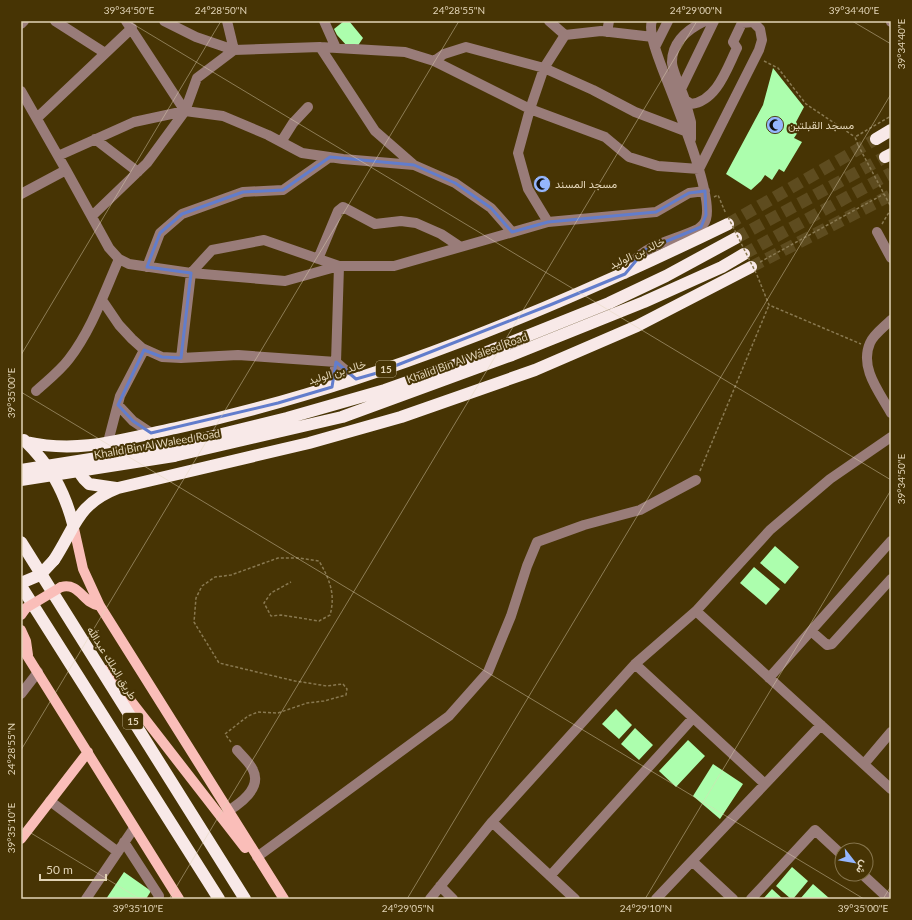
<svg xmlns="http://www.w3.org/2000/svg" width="912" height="920" font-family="Lato,Vazirmatn,sans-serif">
<rect width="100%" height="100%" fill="#473404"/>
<path fill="#acfead" d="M344 21H349L363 38 357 47H348L337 35 334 29Z
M773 68 804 107 796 122 800 129 794 138 802 142 784 172 779 169 772 180 765 175 761 181 751 190 726 174 763 105Z
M775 546 799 567 785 584 760 563Z
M754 567 780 589 766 605 740 583Z
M616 709 632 725 619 739 602 724Z
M635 728 653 745 639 760 621 744Z
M688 740 705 756 676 787 659 771Z
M713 764 743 784 720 819 693 796Z
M792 867 808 881 793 899H791L776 886Z
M124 872 151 891 146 899H106Z
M813 884 829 898 828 899H800Z
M772 889 783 899H763Z"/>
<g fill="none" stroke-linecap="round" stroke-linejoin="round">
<path stroke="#5e4c1f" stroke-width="12" stroke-dasharray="12 6" stroke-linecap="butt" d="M728 224 876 139
M736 238 885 157
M744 254 891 173
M751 267 891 195"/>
<path stroke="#897951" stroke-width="1.5" stroke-dasharray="3 2" stroke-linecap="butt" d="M764 61 778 68 806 104 855 137
M858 145 855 137 891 116
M714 197 718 195 726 214
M882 224 891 209
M760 262 884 194
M757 275 769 305 861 344
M700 471 769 305
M231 742 225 734 248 716 258 712 278 713 307 703 324 701 346 695 347 689 343 684 327 686 295 681 219 663 194 622 196 598 202 586 215 577 231 575 278 558H299L319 561C329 578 336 594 330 615L319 621 281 615 271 616 264 603 271 593 291 582"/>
<path stroke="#997c79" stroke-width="10" d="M55 21 105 53
M126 21 185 111
M164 21 196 37 234 50
M227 21 234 50
M324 21 336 48
M549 21 565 35 601 31 653 37
M891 21V22
M21 24 24 21
M607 32 609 21
M320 47 375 131 414 165
M655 47 668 21
M434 61 444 54 466 47 544 68 593 90 635 112 685 131
M681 89 714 21
M21 91 66 170
M685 100 691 122V139
M37 118 132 28
M95 139 138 172
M281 142 293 123 308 107
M58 156 134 122 185 111 223 116 268 135 302 153 343 159 414 165 455 183 491 208 512 232
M21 194 66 170 109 248 119 259 129 264 191 273 285 281 339 266H394L548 222 656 212 689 193 705 191
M92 216 147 163 185 111 197 78 234 50 320 47 405 52 434 61 530 109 605 137 629 157 658 166 699 169 759 50 762 40 760 29 753 22 742 23 733 42 737 48C727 68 717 101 691 104L685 100C682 90 672 71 672 62 672 41 688 29 705 21
M548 222 528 189 518 153 530 109 544 68 565 35
M877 232 891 258
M318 259 338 211 343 207 375 224 401 221 416 223 441 234 459 246
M147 267 160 233 182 214 243 192 283 190 330 157
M625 274C639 244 671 242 698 229 702 226 705 223 706 219 714 193 672 95 661 65 657 54 648 31 652 21
M102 300 119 325 132 339 142 348 162 357 181 358 238 355 336 362 356 379
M891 320C884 327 873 335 870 343 859 368 880 393 891 413
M181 358 191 273 212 250 264 240 339 266 336 362 332 387
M36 391C47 381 60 371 69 359 92 329 104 293 119 259
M118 405 133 421 151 433
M108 442 120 396 144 350
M696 611 891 789
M811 631 827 645 832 644 891 579
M635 664 765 784
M769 678 891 541
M21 694 38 672
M864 764 891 732
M50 801 118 852
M228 811C241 803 262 788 253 770 250 763 242 756 237 750
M492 822 575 899
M124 842 159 896 158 899
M257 857 449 716 488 672 511 616 527 566 537 542 584 525 640 510 696 480
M692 861 733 899
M862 874 889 899
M550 876 693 718
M440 886 453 899
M86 899 134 828
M430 899 492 822 635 664 696 611 770 530 830 479 891 437
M656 899 821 725
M751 899 815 830 842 855"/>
<path stroke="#fabeb9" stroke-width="10" d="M73 524 83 569 100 606 284 899
M61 587C80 582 83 604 100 606
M21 615 26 608
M21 630 26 641 28 655
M21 646 179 899
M107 670 245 848
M21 839 88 752"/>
<path stroke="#f8e9e8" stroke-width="12" d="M876 139 891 130
M885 157 891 154
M24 440C50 465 64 490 73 524
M26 442C80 454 123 439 176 428 369 386 551 310 728 224
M173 446 287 418 385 390 447 368 609 303 666 276 736 238
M174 456 342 417 512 355 644 302 722 267 744 254
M80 462C76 471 82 478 89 484L116 488
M21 542 245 899
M54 560C76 526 77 504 118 488L309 443 401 417 535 370 637 326 751 267
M21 586 219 899"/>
<path stroke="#897951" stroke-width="1.5" stroke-dasharray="3 2" stroke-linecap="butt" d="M858 145 891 207
M728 217 756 273"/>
<path stroke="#fabeb9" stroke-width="10" d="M26 608 61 587"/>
<path stroke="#f8e9e8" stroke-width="12" d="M21 470 173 446
M21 480 174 456
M21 583 40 575 54 560"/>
</g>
<path fill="none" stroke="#627dcc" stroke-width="3" stroke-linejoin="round" d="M330 157 414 165 455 183 491 208 512 232 548 222 656 212 689 193 705 191 706 215 701 227 645 250 625 274 550 305 377 373 356 379 336 362 332 387 278 403 151 433 133 421 118 405 144 350 162 357 181 358 191 273 147 267 160 233 182 214 243 192 283 190Z"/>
<path fill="none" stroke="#e2d4b7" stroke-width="1" stroke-opacity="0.45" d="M128 21 891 480M852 21 891 44M21 355 221 21M21 392 864 899M21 750 459 21M21 827 140 899M169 899 697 21M407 899 891 94M645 899 891 490M883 899 891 886"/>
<defs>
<symbol id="mosque-disc" viewBox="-11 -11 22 22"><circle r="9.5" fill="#95b6fd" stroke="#473404"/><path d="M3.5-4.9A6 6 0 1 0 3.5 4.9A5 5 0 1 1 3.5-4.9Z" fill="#111"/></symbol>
</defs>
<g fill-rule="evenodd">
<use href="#mosque-disc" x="765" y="115" width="20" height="20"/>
<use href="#mosque-disc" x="532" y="174" width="20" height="20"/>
</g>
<g text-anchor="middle" stroke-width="4" stroke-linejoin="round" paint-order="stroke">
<g fill="#473404" stroke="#b4a481" stroke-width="1">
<rect x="376" y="361" width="20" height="16" rx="3"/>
<rect x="123" y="713" width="20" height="16" rx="3"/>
</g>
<g font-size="10" font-weight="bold" fill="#e2d4b7">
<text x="386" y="373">15</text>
<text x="133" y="725">15</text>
</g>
<g font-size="11" fill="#e2d4b7" stroke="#473404" text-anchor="start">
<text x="788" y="129">مسجد القبلتين</text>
<text x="555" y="188">مسجد المسند</text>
</g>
<g font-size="11" fill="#e2d4b7" stroke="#473404">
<text transform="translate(637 253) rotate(-25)" y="4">خالد بن الوليد</text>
<text transform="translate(467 358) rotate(-20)" y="4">Khalid Bin Al Waleed Road</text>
<text transform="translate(337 372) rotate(-17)" y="4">خالد بن الوليد</text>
<text transform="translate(157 444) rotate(-10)" y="4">Khalid Bin Al Waleed Road</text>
<text transform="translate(112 663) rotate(58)" y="4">طريق الملك عبدالله</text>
</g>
</g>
<rect width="912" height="920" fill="none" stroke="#473404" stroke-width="44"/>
<g transform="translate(854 862) rotate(121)"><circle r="19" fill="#473404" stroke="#85744c"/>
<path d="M0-3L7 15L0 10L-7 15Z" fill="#95b6fd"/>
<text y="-6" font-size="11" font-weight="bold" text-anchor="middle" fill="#e2d4b7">ش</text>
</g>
<path d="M40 874v6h66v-6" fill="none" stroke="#e2d4b7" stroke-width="2"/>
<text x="46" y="874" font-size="12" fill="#e2d4b7" stroke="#473404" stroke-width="3" paint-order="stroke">50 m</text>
<rect x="22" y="22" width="868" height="876" fill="none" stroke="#e2d4b7" stroke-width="1.5"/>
<g font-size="10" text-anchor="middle" fill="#e2d4b7">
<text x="129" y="14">39°34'50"E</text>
<text x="221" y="14">24°28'50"N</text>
<text x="459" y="14">24°28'55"N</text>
<text x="696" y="14">24°29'00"N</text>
<text x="854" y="14">39°34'40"E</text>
<text transform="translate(901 44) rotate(-90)" y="4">39°34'40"E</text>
<text transform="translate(11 393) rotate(-90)" y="4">39°35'00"E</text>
<text transform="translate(901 479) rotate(-90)" y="4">39°34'50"E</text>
<text transform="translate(11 749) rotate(-90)" y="4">24°28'55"N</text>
<text transform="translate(11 828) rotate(-90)" y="4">39°35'10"E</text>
<text x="138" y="912">39°35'10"E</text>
<text x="408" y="912">24°29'05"N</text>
<text x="646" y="912">24°29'10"N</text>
<text x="863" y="912">39°35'00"E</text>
</g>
</svg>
